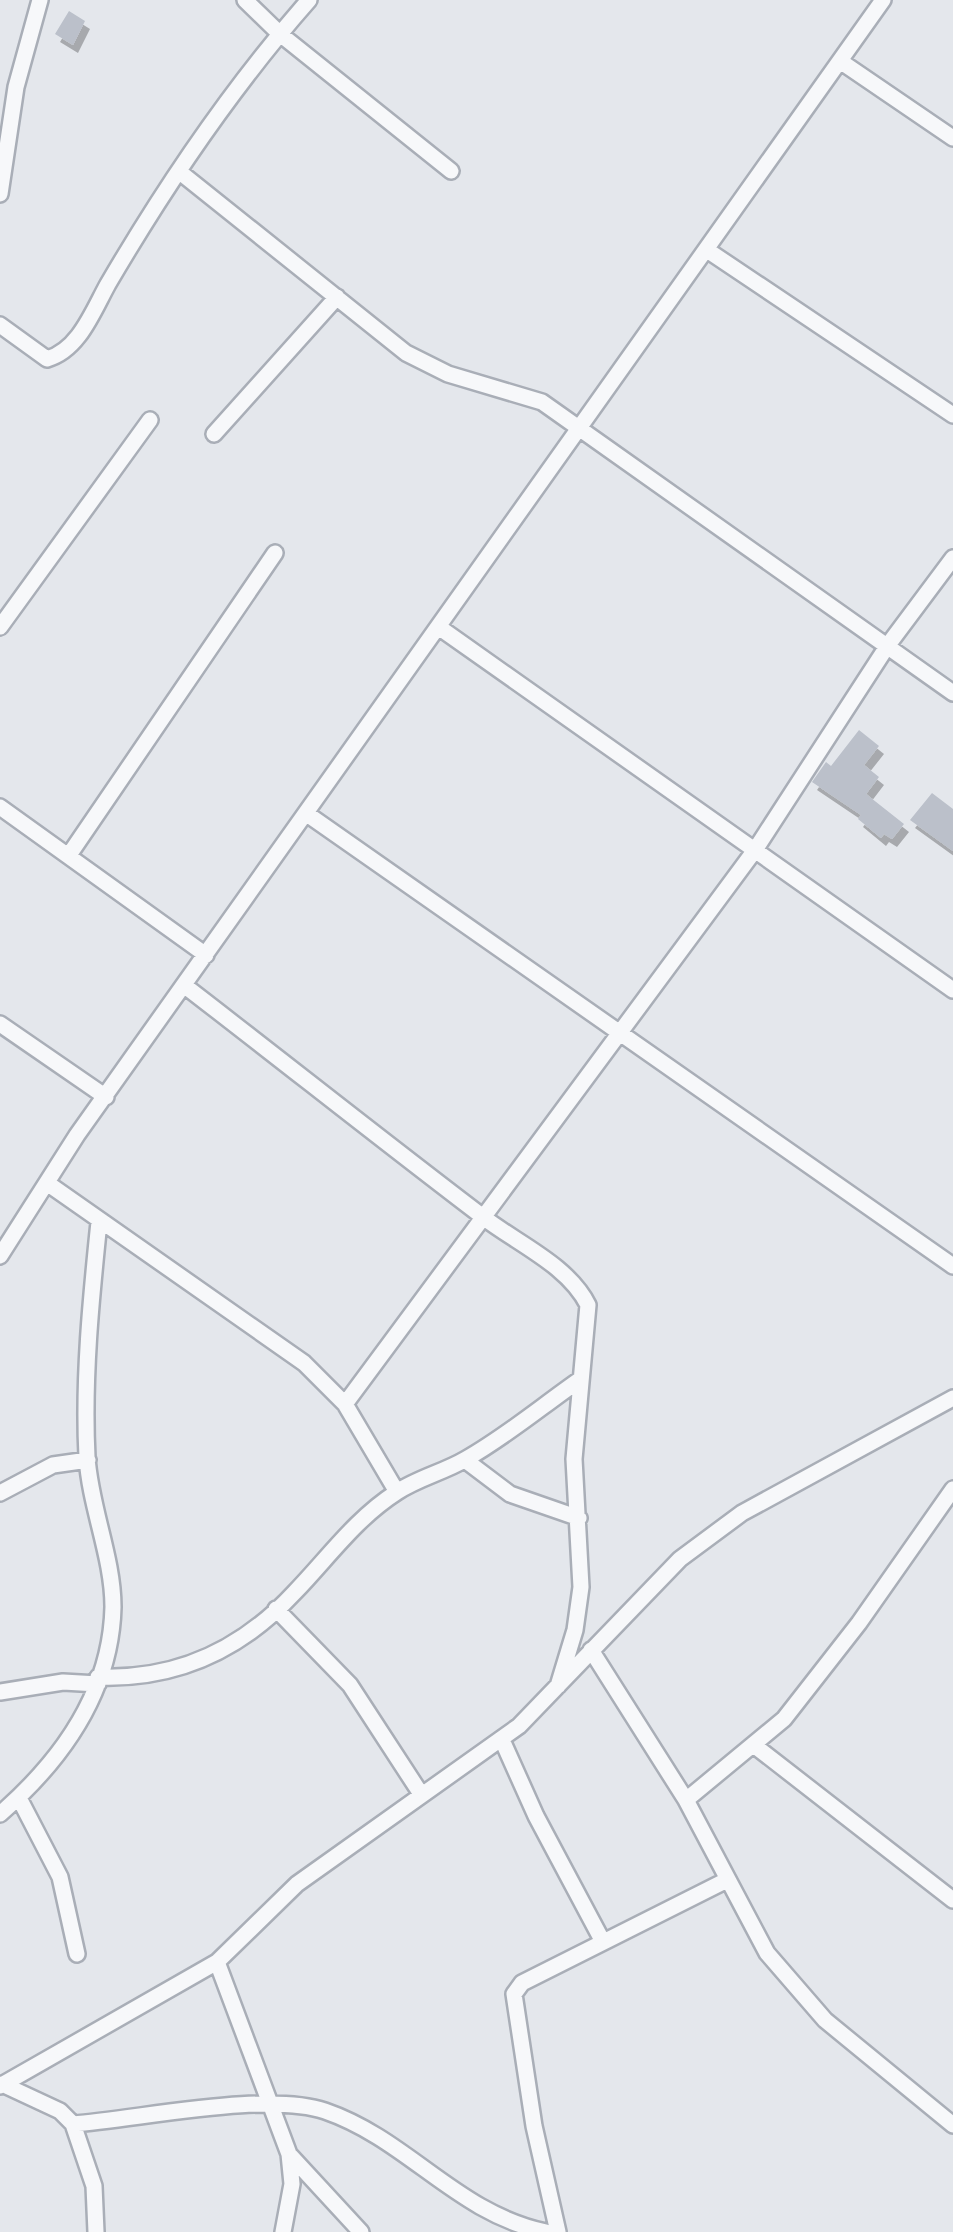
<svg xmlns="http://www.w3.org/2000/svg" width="953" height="2232" font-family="'Alegreya Sans',sans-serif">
<defs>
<filter id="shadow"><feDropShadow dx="5" dy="8" stdDeviation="0" flood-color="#0004"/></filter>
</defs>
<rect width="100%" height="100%" fill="#e4e7ec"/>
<path fill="#bbc0ca" filter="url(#shadow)" d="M69 11 85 21 73 45 55 34Z
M859 730 879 746 864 765 879 777 866 794 904 824 892 839 884 834 881 838 858 819 861 815 812 782 826 762 831 766Z
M932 793 953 809V851L910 820Z"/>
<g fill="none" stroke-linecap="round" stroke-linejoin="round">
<defs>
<path id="minor" d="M245 0 280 34 451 171
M840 61 953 138
M181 173 406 353 448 374 542 402 953 693
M0 194 16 87 40 0
M707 250 953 415
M0 325 47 359C79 350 93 311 108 284 166 185 234 85 309 0
M214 434 337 297
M0 627 150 420
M440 628 953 990
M0 807 206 955
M307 814 953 1266
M69 855 275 553
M185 986C285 1063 383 1141 483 1217 518 1244 568 1265 588 1305L574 1459 581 1587 575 1630 558 1686
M0 1024 106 1097
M47 1183 304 1363 345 1404 397 1492
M0 1256 77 1135 883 0
M345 1404 755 850 888 645 953 558
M465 1460 510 1494 579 1518
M0 1493 53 1465 88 1460
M276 1609 350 1685 421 1794
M591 1650 686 1800 767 1953 825 2020 953 2125
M98 1677C176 1680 241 1650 294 1593 328 1558 355 1519 397 1492 418 1478 444 1472 466 1459 505 1437 541 1407 578 1381
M0 1692 63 1682 98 1684
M502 1740 536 1816 602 1940
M755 1746 953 1900
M19 1798 60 1877 77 1954
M686 1800 784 1719 859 1623 953 1489
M0 1814C61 1761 111 1692 113 1607 113 1557 90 1507 87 1457 83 1379 91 1299 99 1222
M217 1962 289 2154 361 2232
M2 2084 60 2111 73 2124C140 2119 267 2091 325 2111 409 2140 456 2213 546 2232
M0 2086 217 1962 297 1884 519 1726 680 1559 742 1513 953 1398
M73 2124 94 2186 96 2232
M283 2232 292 2184 289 2154
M558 2232 534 2126 514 1994 522 1983 727 1880"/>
</defs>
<use href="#minor" stroke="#a9aeb7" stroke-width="20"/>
<use href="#minor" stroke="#f7f8fa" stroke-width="15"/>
</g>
</svg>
